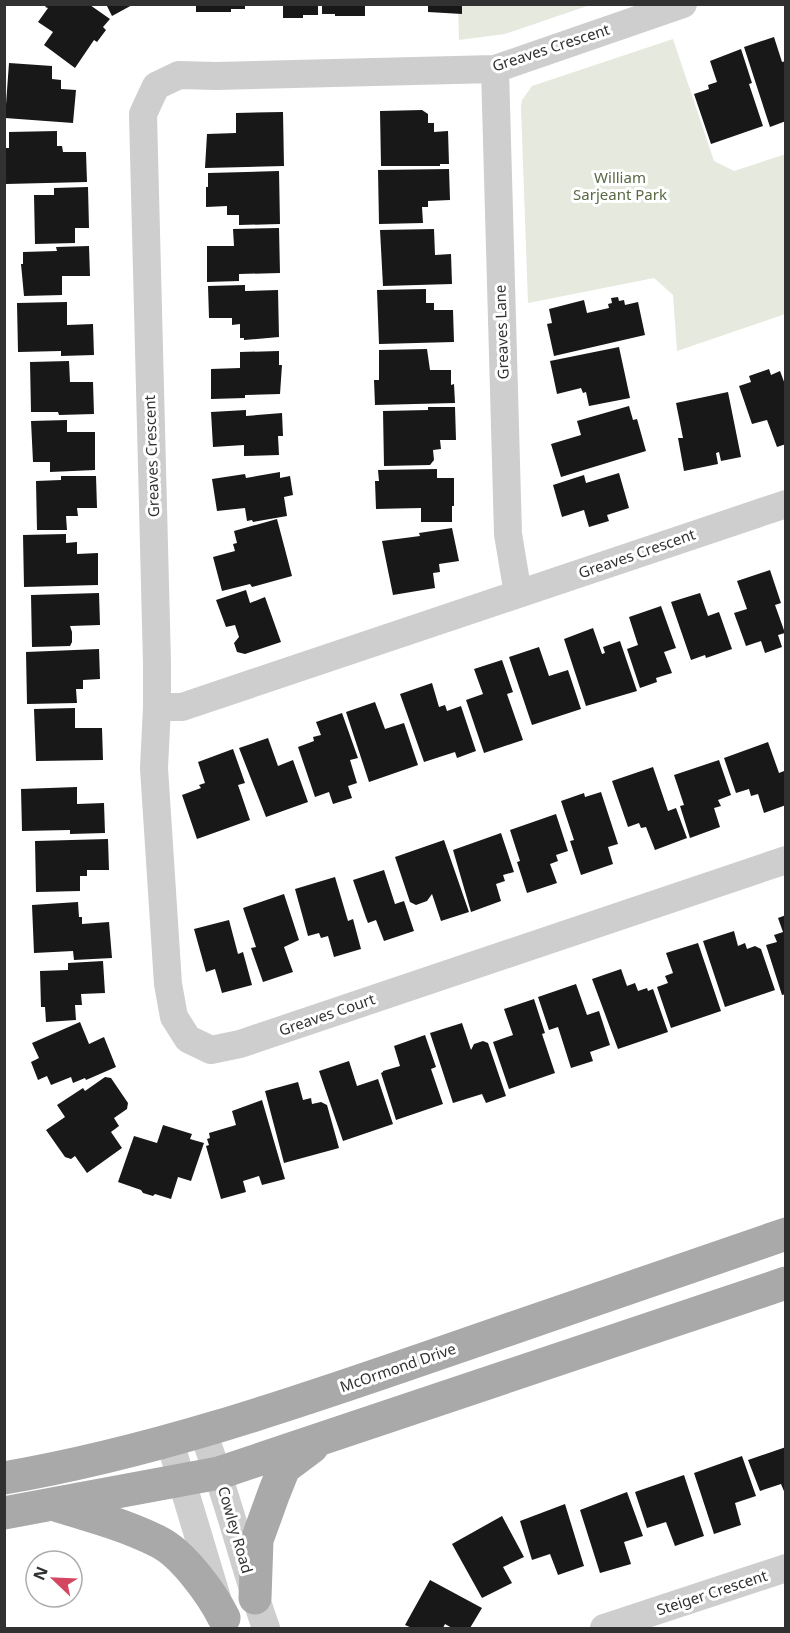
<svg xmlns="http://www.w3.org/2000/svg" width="790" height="1633" font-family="'Noto Sans',sans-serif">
<rect width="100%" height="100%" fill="#fff"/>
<path fill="#e5e9de" d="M458 5H590L505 34 459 40Z
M673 39 714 161 734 171 786 154 785 314 677 351 673 295 654 278 528 303 521 107 522 100 532 86Z"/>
<path fill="#181818" d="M106 4H134L112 16Z
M196 4H245V9H231V12H196Z
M283 4H318V15H303V18H283Z
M428 4H462V14L428 12Z
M47 5H90L110 19 103 27 106 30 97 42 94 40 75 68 44 45 53 32 38 22 48 8 45 7Z
M322 5H365V16H335V14H322Z
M774 37 782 62 786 61V121L770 127 744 47Z
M741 49 752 83 749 84 763 126 711 144 694 94 709 89 708 85 717 82 710 61Z
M9 63 52 66V79L61 80V89L76 90 73 123 5 118Z
M422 110 428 114V123H434V132L448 131 449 164H440V166H381L380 111Z
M283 112 284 166 205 168 207 134 236 133V113Z
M57 131V146H62L63 152H86L87 182 6 184 4 148H9V132Z
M449 169 450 200 428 201V207H422L423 223 379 224 378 170Z
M279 171 280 224 239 225V215H227V206L206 207V187H208V173Z
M88 187 89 228H75V243L35 244 34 195H54V188Z
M279 228 280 273 239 274V281L207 282V246H234L233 229Z
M434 229 435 255 451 254 452 284 383 286 380 230Z
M89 246 90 276H62V295L24 296 21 264H23V252L57 251 56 247Z
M245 285V291L278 290 279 337 244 340V338H240V324L232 325V318H209L208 286Z
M426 289V303H434V310H453L454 342 379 344 377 290Z
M618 297 619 301 624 300 625 305 638 302 645 335 554 356 547 324 552 323 549 309 584 300 587 313 609 308 608 304 612 303 611 298Z
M67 302V325L93 324 94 355 61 356V351L18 352 17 303Z
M619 347 630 398 589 406 586 392 583 393 581 388 557 394 550 361Z
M427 349 430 370H451V385L454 384 455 403 375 405 374 380H379V350Z
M279 351V365H282L280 394 245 395V398L211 399V369L240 368V352Z
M69 361 70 382H93L94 414 59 415 58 412H31L30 362Z
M769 369 771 375 780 371 786 387V444L777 447 767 420 752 424 739 386 751 382 749 376Z
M728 392 741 457 721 461 719 452 716 453 718 464 684 471 678 438H683L676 403Z
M629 406 633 420 637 419 646 451 561 477 551 444 581 435 577 421Z
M428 407H455L456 440H440L441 449 433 450 434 460 430 465 384 466 383 411 428 410Z
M246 410V416L282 413 283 436H278L279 455 244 456V445L213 447 211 412Z
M67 420V432H95V470L50 472V462H33L31 421Z
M437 469V478H454V506H452V522H421V508L376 509 375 481H379L378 470Z
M280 472V478L290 476 293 495 284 497 287 516 253 522 252 520 247 521 245 508 217 511 212 479 245 474 246 478Z
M619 473 629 508 607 515 609 521 589 527 584 510 562 517 553 485 584 475 586 483Z
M61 476H96L97 508H77L78 516H66L67 530H37L36 481 61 480Z
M277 519 292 576 252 587 250 584 222 591 213 557 235 551 233 544 237 543 234 531Z
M452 528 459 561 439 564 440 572 433 573 435 588 393 595 382 541 420 536 419 533Z
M66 534V543L77 542V554L98 553V585L24 587 23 535Z
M770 570 781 603 775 605 785 633 778 635 782 647 765 653 761 641 746 646 734 613 747 609 737 581Z
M246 590 250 603 265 597 281 642 245 654 237 652 234 643 239 637 235 625 226 627 216 600Z
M99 593 100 625 70 626 72 632V642L70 646 32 647 31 595Z
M700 593 708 616 719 612 732 649 706 658 705 655 691 660 671 602Z
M661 606 676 648 664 652 672 673 656 678 657 682 640 688 627 649 638 645 629 617Z
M593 628 602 654 605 653 603 647 620 641 637 691 586 706 564 639Z
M539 647 549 676 568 670 581 709 532 725 509 657Z
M99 649 100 679 83 680V689H76L77 703 27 704 26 652Z
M502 660 513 692 507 694 523 740 484 753 466 700 483 694 474 669Z
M432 683 439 707 445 705 447 711 461 706 476 751 457 758 455 752 424 762 400 694Z
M375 702 385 729 404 723 418 765 369 782 346 712Z
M75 708V728H102L103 760 36 761 34 709Z
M342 713 358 758 350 760 357 783 348 786 352 798 333 804 329 792 315 797 298 747 314 741 313 737 321 735 316 722Z
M268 738 278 766 293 760 308 802 266 817 239 748Z
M768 742 779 773 784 771 786 777V805L764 813 758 794 751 796 749 789 736 793 724 758Z
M233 749 245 783 238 785 250 820 197 839 182 795 201 788 199 785 205 783 198 762Z
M719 760 731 795 718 800 721 806 714 808 720 827 690 838 680 806 684 805 674 775Z
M653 767 668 811 676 808 687 838 655 850 646 827 641 828 639 823 628 827 612 781Z
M77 787V804L104 803 105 833 70 834V830L22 831 21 789Z
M601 792 618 844 608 847 613 864 581 875 570 841 574 840 561 801 584 793 585 797Z
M556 814 568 851 556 855 558 861 550 864 557 883 527 893 517 862 520 861 510 830Z
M501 833 514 872 503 875 505 881 496 884 501 901 471 912 453 850Z
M108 839 109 870H87V876H80V891L36 892 35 841Z
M444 840 469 912 441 921 432 894 427 901 416 905 410 902 395 857Z
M384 870 395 904 404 901 414 931 384 941 376 920 368 923 366 918 353 880Z
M335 877 348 921 353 919 361 949 334 957 328 936 321 938 319 933 308 936 295 889Z
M284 894 299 940 284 947 293 972 263 982 251 948 256 947 243 908Z
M78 902 79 917H82V924L109 922 112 958 74 960 73 951 34 953 32 905Z
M786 915V994L782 995 766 945 777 942 774 935 783 932 778 918Z
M229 920 238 954 243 952 252 985 222 993 215 969 206 972 194 929Z
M734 931 738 946 745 943 747 949 755 946 761 949 775 990 725 1007 703 941Z
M698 943 721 1011 671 1028 657 987 668 983 665 976 673 973 666 953Z
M103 961 105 993 81 994 82 1005H75L76 1020 46 1022 45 1007H41L40 971 68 970V963Z
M621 969 627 986 635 983 638 991 647 988 648 991 653 989 668 1032 618 1049 592 979Z
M576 984 587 1015 599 1011 610 1045 590 1052 593 1061 571 1068 558 1027 549 1030 538 997Z
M534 999 545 1033 542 1034 555 1073 509 1089 493 1042 513 1035 504 1009Z
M80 1022 89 1044 104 1037 116 1067 86 1080 85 1078 73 1083 71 1077 51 1085 47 1076 38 1080 31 1062 39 1058 32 1043Z
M462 1023 471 1050 474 1044 483 1041 488 1043 506 1096 486 1103 482 1094 453 1103 430 1033Z
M425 1035 436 1067 431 1069 443 1104 396 1120 381 1073 383 1072V1071L400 1066 394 1046Z
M349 1061 357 1086 378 1079 393 1124 343 1141 319 1071Z
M105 1077 111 1078 128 1103 127 1109 114 1118 119 1126 111 1132 122 1148 87 1173 75 1156 71 1159 65 1157 46 1130 65 1117 57 1105 83 1088 85 1091Z
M298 1082 303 1100 311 1098 312 1104 321 1102 327 1105 339 1148 284 1163 265 1091Z
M262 1100 285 1179 262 1185 259 1176 243 1181 246 1192 221 1199 206 1146 209 1145 207 1139 210 1138 209 1133 236 1125 232 1111Z
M163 1125 192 1134 190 1139 204 1143 191 1181 178 1177 171 1199 155 1194 153 1196 143 1193 141 1190 118 1182 134 1136 157 1143Z
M786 1447V1496L781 1484 760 1491 748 1460Z
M742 1456 756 1496 735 1503 741 1525 714 1534 694 1473Z
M684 1475 704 1536 675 1546 666 1522 647 1528 635 1492Z
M627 1492 643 1536 624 1542 631 1564 600 1573 580 1510Z
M565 1504 584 1566 558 1575 550 1554 532 1560 520 1521Z
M502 1516 524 1557 503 1567 512 1583 482 1598 452 1544Z
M430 1580 482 1608 470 1628H452L445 1624 443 1628H412L405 1625Z"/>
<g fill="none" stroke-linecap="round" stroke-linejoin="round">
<path stroke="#cecece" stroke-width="28" d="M683 4 495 69 216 76 179 75 156 86 143 114 157 663V707H182L786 504
M495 69 508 534 518 594
M157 707 154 768 168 984 174 1017 188 1039 211 1050 240 1044 786 860
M203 1433C228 1496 243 1564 266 1628
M170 1442 217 1598
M604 1628 786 1568"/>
<path stroke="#a9a9a9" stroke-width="33" d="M4 1478C149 1453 287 1406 426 1358 546 1317 666 1275 786 1234
M58 1506C92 1516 127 1526 159 1542 183 1554 212 1594 224 1618
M4 1513 219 1473 786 1283
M255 1598 257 1540 274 1493 284 1468 312 1447"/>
</g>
<g text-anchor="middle" stroke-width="6" stroke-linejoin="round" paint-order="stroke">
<g font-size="15" fill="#313131" stroke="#fff">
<text transform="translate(551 48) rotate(-18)" y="5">Greaves Crescent</text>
<text transform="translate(502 332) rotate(-92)" y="5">Greaves Lane</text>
<text transform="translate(152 456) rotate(-92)" y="5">Greaves Crescent</text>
<text transform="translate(637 554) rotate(-19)" y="5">Greaves Crescent</text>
<text transform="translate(327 1015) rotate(-19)" y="5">Greaves Court</text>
<text transform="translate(398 1368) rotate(-19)" y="5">McOrmond Drive</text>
<text transform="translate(235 1530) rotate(74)" y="5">Cowley Road</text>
<text transform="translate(712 1593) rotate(-18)" y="5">Steiger Crescent</text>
</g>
<g font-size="15" fill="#586943" stroke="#fff">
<text x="620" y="183">William<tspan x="620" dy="17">Sarjeant Park</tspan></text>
</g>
</g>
<rect width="790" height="1633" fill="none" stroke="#313131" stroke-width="12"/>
<g transform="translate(54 1579) rotate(293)"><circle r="28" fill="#ffffff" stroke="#adadad" stroke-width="1.5"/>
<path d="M0-4.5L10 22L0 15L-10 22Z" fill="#d34860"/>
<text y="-9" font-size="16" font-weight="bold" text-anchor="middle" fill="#313131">N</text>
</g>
</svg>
